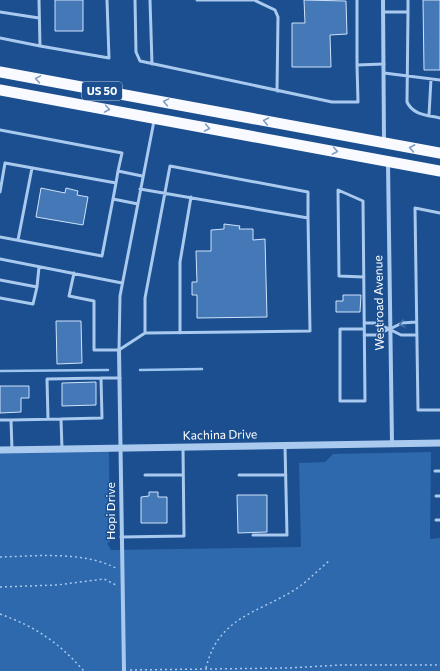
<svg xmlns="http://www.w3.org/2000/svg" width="440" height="671" font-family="Commissioner,sans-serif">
<rect width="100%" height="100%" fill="#1b4f8f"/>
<path fill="#2e69ad" d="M0 448 109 451 110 542 107 543 111 550 301 547 299 463 325 462 333 454 431 452 430 539 440 538V671H0Z"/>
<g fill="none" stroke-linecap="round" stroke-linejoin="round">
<path stroke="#9cc4f0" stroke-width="2.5" d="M140 370 202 369
M0 371 108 370"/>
</g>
<path fill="#4478b7" stroke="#cfe3fa" d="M55 0H83V31H55Z
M304 0 346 1 347 34 330 35 331 67H292V23H305Z
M423 0H440V70H424Z
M41 188 65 193 66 188 78 191 77 195 88 197 83 225 36 217Z
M224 224 240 226 239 229H253V240L265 239 267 317 197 318V295H192V282H197L196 251H211V230L224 229Z
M343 295H361L360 312H336V301H343Z
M56 321H81L82 363 57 364Z
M96 382V405L62 406V383Z
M0 386H29V398H21V412L0 413Z
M149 492H158V497H167V523H141V497L149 496Z
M237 495H267V532L238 533Z"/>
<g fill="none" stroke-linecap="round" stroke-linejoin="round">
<path stroke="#a9c9ee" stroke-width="1.5" stroke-dasharray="2 3" stroke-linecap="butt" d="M0 557C37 556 82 551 116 568
M0 587 57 585 104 579 116 585
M0 614C36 627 58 642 84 671
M206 668C218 617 258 613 296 589 308 581 318 570 329 561
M130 670 288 668 341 665H440"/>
<path stroke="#a9c9ee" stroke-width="3" d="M39 0 40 46 109 58 107 0
M135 0 136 52 140 61 332 102H358L357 65 384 64
M150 0 152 64
M197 0H254
M254 0 275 10 278 17 277 91
M357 0V65
M408 0V12
M0 12 39 18
M383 12H408L407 102C413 115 427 115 440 118
M0 38 40 46
M384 73 440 80
M429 115 431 79
M0 130 122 153 118 171
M116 183 113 199 138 204
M0 192 5 163 116 183 118 171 142 176
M440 213 415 208 418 410H440
M0 237 102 256 113 199
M18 240 32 168
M0 259 122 283
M74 273 69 296 94 301V350H119L145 333 310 331 308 218 140 189
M364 277 339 276 338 190 363 201 365 401H340V329H364
M0 280 37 287 33 304 0 298
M37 287 39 267
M364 323H377L389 329 377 335H364
M389 329 401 335H417
M390 329 402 323 416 322
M145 333V298L170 166 308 192V218
M180 333V262L191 197
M119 350 120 296 154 121
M48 419 47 379 101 378
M0 420H11
M62 449 61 419 102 418 101 378H120
M12 450 11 420 61 419
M435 471H440
M145 475H183
M239 475H286
M436 496H440
M436 520H440
M253 535H287L285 446
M121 537 184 536 183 447"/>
<path stroke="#a9c9ee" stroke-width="4" d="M383 0 384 142
M388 163 392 444
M119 350 124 671"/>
<path stroke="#a9c9ee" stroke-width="7" d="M0 450 440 443"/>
<path stroke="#f8faff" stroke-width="11" d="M0 72 440 153
M0 90 440 171"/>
</g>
<defs><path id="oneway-chevron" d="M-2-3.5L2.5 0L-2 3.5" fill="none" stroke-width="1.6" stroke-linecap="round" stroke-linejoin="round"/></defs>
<g stroke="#7e9cc1">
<use href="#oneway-chevron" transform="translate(38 79) rotate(-170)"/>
<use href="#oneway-chevron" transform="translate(166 102) rotate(-170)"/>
<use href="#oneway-chevron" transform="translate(107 109) rotate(10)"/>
<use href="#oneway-chevron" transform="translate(266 121) rotate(-169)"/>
<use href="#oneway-chevron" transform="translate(207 128) rotate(10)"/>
<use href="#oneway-chevron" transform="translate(412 148) rotate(-169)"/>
<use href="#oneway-chevron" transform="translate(335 151) rotate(10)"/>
</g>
<use stroke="#4674ac" href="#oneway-chevron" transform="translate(402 324) rotate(165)"/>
<g text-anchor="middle" stroke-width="3" stroke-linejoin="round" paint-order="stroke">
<rect fill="#1b4f8f" stroke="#bbcadd" stroke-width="1" x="82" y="82" width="40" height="18" rx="3"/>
<g font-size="11" font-weight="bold" fill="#fff">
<text x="102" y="95">US 50</text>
</g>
<g font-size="12" fill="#fff" stroke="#1b4f8f">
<text transform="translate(379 303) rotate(-91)" y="4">Westroad Avenue</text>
<text transform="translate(220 435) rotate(-1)" y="4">Kachina Drive</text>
<text transform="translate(111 511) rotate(-90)" y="4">Hopi Drive</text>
</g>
</g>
</svg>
